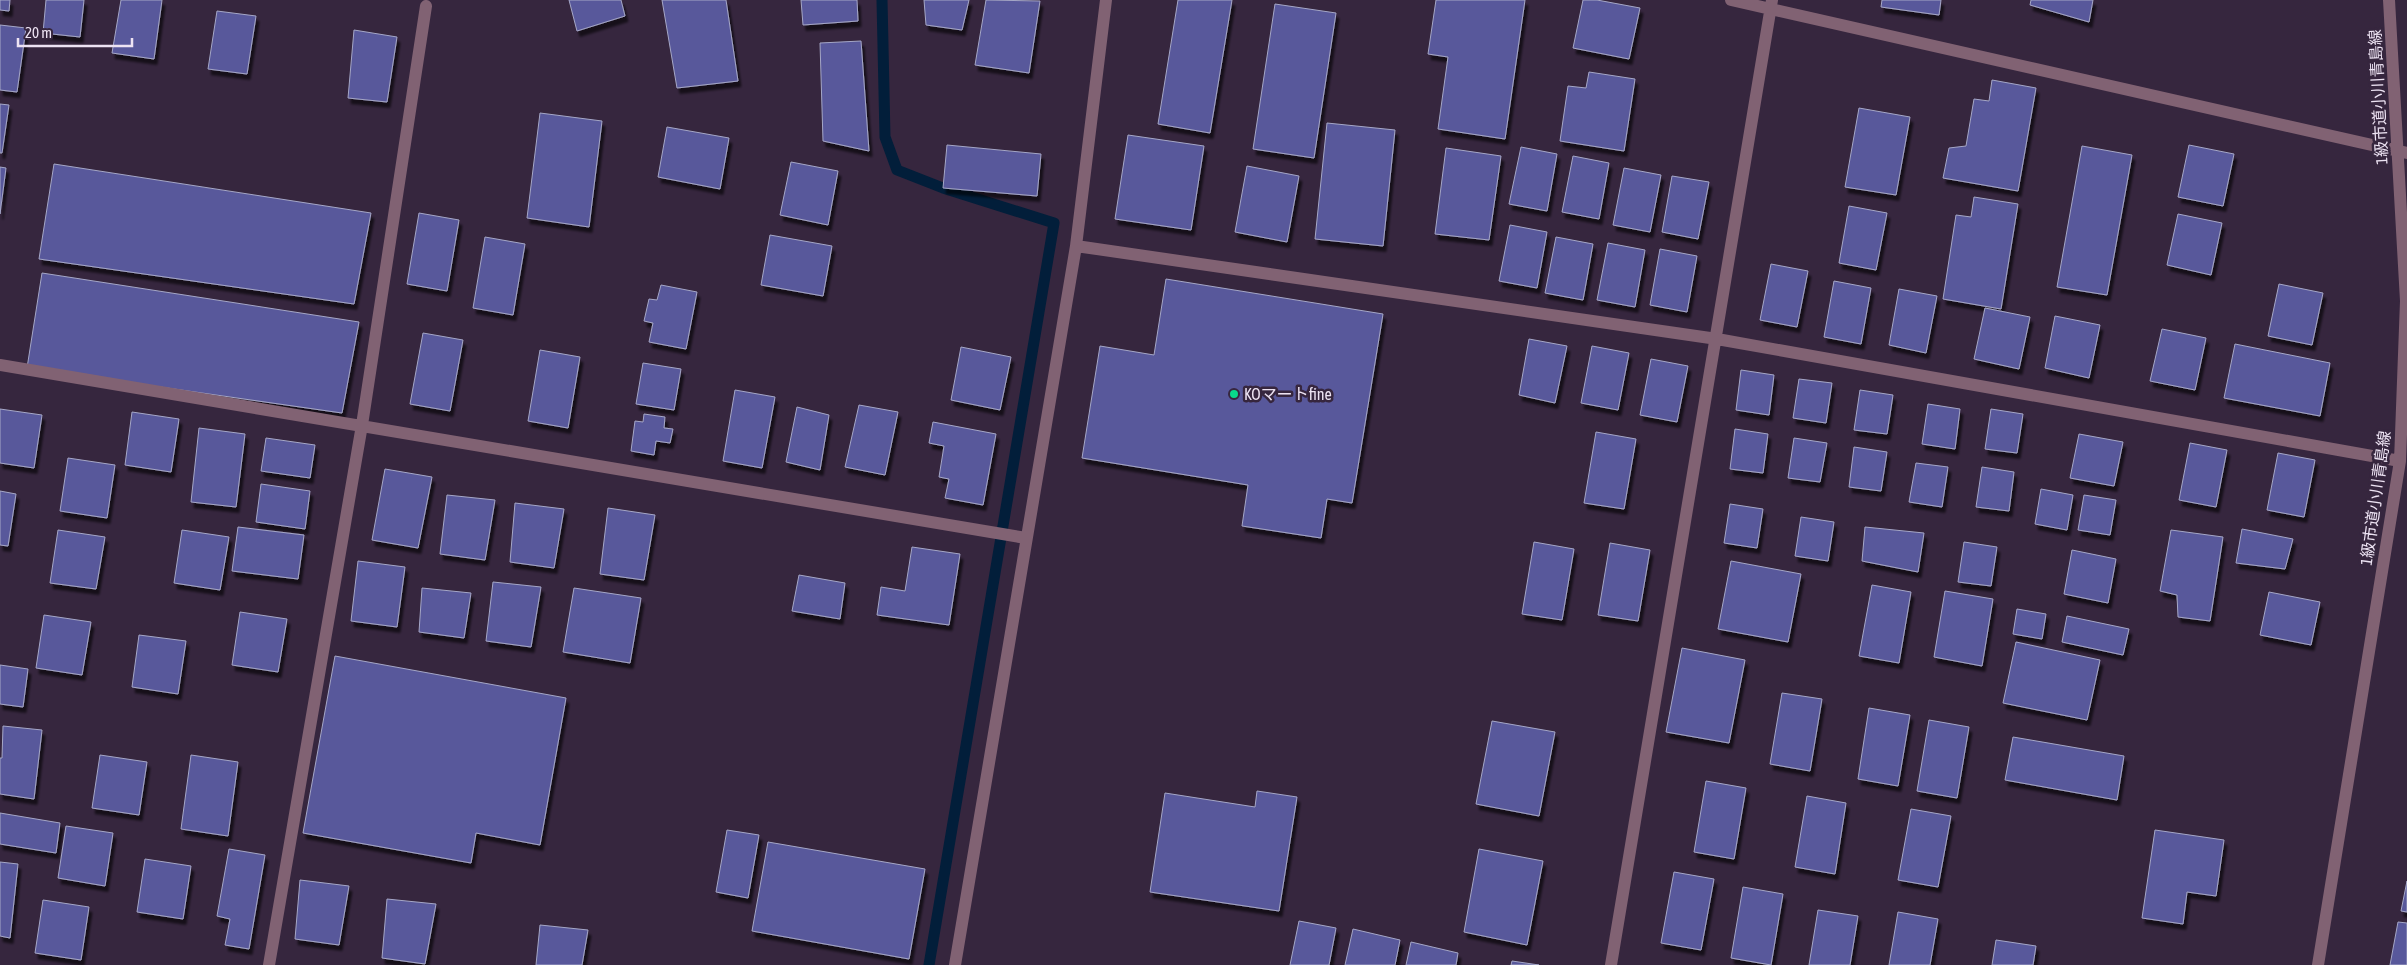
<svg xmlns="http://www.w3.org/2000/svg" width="2407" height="965" font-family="'Asap Condensed','Noto Sans JP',sans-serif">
<defs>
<filter id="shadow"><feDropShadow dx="3" dy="5.5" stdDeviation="1" flood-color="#0009"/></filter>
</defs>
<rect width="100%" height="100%" fill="#36263e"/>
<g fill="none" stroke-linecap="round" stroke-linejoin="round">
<path stroke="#021e3a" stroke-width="11" d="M882 0 885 137 897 170 943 188 1054 223 929 965"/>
</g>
<path fill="#59589b" stroke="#a5a7c7" filter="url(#shadow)" d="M0 0H10L9 11 0 10Z
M46 0H84L80 37 43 33Z
M121 0H162L154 59 112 53Z
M569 0H621L625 16 577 31Z
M662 0H726L738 81 677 88Z
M801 0H857L858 21 803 25Z
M924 0H969L962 30 926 25Z
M986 0 1040 1 1029 73 975 65Z
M1178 0H1232L1210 133 1158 124Z
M1436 0H1525L1505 139 1438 129 1448 57 1428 54Z
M1583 0H1597L1640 8 1629 59 1573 48Z
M1882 0H1941L1939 15 1881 7Z
M2031 0H2093L2089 22 2030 5Z
M1275 4 1336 13 1314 158 1253 149Z
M217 11 256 16 247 74 208 69Z
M0 25 26 28 17 92 0 90Z
M354 30 397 37 387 102 348 98Z
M861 41 869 151 823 141 820 43Z
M1589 72 1635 79 1624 151 1560 141 1568 86 1586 88Z
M1992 80 2036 88 2018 191 1943 178 1949 148 1966 146 1974 99 1989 101Z
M0 104 9 105 2 153H0Z
M1859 108 1910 117 1896 195 1845 187Z
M540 113 602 121 589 227 527 218Z
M1327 123 1395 130 1383 246 1315 239Z
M667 127 729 138 720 189 658 177Z
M1128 135 1204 146 1191 230 1115 219Z
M947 145 1041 154 1037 196 943 188Z
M2189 145 2234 154 2223 206 2178 197Z
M2082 146 2132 155 2107 295 2057 287Z
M1521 147 1557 154 1547 211 1509 204Z
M1446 148 1501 156 1489 240 1435 234Z
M1573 156 1609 163 1599 219 1562 212Z
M791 162 838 171 828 225 780 215Z
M54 164 371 213 354 304 39 259Z
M1247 166 1299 176 1287 242 1235 232Z
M0 167 6 168 0 214Z
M1624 168 1661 175 1650 232 1613 225Z
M1672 176 1709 182 1698 239 1662 232Z
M1974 197 2018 204 2001 309 1943 299 1956 215 1971 217Z
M1849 206 1887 213 1876 270 1839 263Z
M419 213 459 220 447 291 407 284Z
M2178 214 2222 223 2211 275 2167 265Z
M1510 225 1547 232 1537 288 1499 281Z
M770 235 832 246 823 296 761 285Z
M485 237 525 244 513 315 473 308Z
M1556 237 1593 244 1583 300 1545 293Z
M1608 243 1645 250 1635 307 1597 300Z
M1660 249 1697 256 1687 312 1650 305Z
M1771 264 1808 271 1797 327 1760 320Z
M42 273 359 322 342 413 27 368Z
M1166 279 1383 314 1352 503 1327 499 1321 538 1242 526 1248 485 1082 458 1100 346 1154 355Z
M1834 281 1871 288 1861 344 1824 337Z
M2279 284 2323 293 2312 345 2268 336Z
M661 285 697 292 686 349 649 342 653 323 644 321 649 299 657 300Z
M1899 289 1937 296 1926 353 1889 345Z
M1985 308 2030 317 2019 369 1974 359Z
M2055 316 2100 325 2089 378 2045 368Z
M2162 329 2206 338 2195 390 2150 381Z
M423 333 463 340 450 411 410 404Z
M1529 339 1567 346 1555 403 1519 395Z
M2235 344 2330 363 2320 416 2224 398Z
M1592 346 1629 353 1618 410 1581 403Z
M961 347 1011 357 1000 410 951 400Z
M540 350 580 357 568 428 528 421Z
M1651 359 1688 366 1677 422 1640 415Z
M643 363 681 369 674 410 636 404Z
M1741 370 1774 375 1769 415 1736 410Z
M1799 379 1832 383 1826 423 1793 418Z
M735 390 775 397 762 468 723 461Z
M1860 390 1893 395 1887 434 1854 430Z
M1928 404 1960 409 1955 449 1922 444Z
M859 405 898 412 885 475 845 467Z
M797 407 829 415 820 470 786 462Z
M0 409 42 415 34 468 0 463Z
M1991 409 2023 414 2017 453 1985 449Z
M132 412 179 419 171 472 125 465Z
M644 414 665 417 664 428 673 429 670 443 656 441 654 455 631 451 635 421 643 422Z
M933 422 996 434 983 505 945 498 949 479 939 477 944 446 929 443Z
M199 428 245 434 236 507 191 502Z
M1735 429 1768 434 1763 473 1730 469Z
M1596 432 1636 439 1624 509 1584 503Z
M2079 434 2123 442 2114 486 2070 478Z
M266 438 315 445 310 478 261 471Z
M1794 438 1827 443 1820 482 1788 478Z
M2190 443 2227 450 2216 507 2179 500Z
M1854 447 1887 452 1881 491 1849 487Z
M2278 453 2315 460 2304 517 2267 510Z
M68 458 115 465 107 518 60 511Z
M1916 463 1948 467 1942 507 1909 502Z
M1982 467 2014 472 2009 511 1976 507Z
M385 469 432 477 418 548 372 540Z
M261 484 310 491 305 529 256 522Z
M2041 489 2073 495 2067 530 2035 524Z
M0 491 16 494 8 546 0 545Z
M447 495 495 500 485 560 440 554Z
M2084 495 2116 500 2110 535 2078 530Z
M515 503 564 509 554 568 510 562Z
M1730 504 1763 509 1757 548 1724 543Z
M608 508 655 515 644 580 600 574Z
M1801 517 1834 522 1828 561 1795 556Z
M238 527 304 535 298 579 232 571Z
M1865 527 1924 533 1918 572 1862 561Z
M2242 529 2293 539 2285 569 2236 563Z
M58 530 105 537 96 589 50 583Z
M182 530 229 537 220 590 174 583Z
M2171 530 2223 537 2210 621 2178 617 2177 595 2160 591Z
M1534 542 1574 549 1562 620 1522 614Z
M1964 542 1997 547 1991 586 1958 582Z
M1610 543 1650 550 1638 621 1598 615Z
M912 547 960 554 949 625 877 615 881 587 905 591Z
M2072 550 2116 559 2108 603 2064 594Z
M358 561 405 567 397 627 351 621Z
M1731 561 1801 574 1788 642 1718 629Z
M799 575 845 583 840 619 792 611Z
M493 582 541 587 531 647 486 641Z
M1872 585 1911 592 1899 663 1859 656Z
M422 588 471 593 464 638 419 632Z
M574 588 641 598 630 663 563 652Z
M1945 591 1993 599 1982 666 1934 657Z
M2269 592 2320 602 2311 645 2260 635Z
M2017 609 2046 614 2042 639 2013 634Z
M240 612 287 619 278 672 232 665Z
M44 615 91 622 82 675 36 668Z
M2067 616 2129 629 2123 655 2062 642Z
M139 635 186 641 178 694 132 687Z
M2016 642 2100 660 2087 720 2003 703Z
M1682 648 1745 660 1729 743 1666 732Z
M335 656 566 698 540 845 476 833 471 863 303 833Z
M0 665 28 669 23 707 0 704Z
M1782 693 1822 699 1810 771 1770 764Z
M1869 708 1910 715 1898 786 1858 779Z
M1929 720 1969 727 1957 798 1917 791Z
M1492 721 1555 732 1539 816 1476 804Z
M3 726 42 730 34 799 0 794V758H2Z
M2013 737 2124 756 2117 800 2005 780Z
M100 755 147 762 139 815 92 808Z
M191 755 238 762 228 836 181 829Z
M1706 781 1746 788 1734 859 1694 852Z
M1257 791 1297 797 1279 911 1150 892 1165 793 1255 807Z
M1807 796 1846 803 1835 874 1795 867Z
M1911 809 1951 816 1938 887 1898 880Z
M0 813 60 823 56 853 0 844Z
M66 826 113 833 105 886 58 878Z
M727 830 759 835 748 898 716 892Z
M2155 830 2224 840 2216 896 2187 892 2183 924 2142 918Z
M768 842 925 869 909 959 752 931Z
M229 849 265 855 249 949 225 945 230 919 217 916Z
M1479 849 1543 861 1527 945 1464 932Z
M145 859 191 866 183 919 137 912Z
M0 862 18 864 10 938 0 936Z
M1674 872 1714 879 1701 950 1661 943Z
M300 880 349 886 339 945 295 939Z
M2407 881V912L2401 911Z
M1743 887 1783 894 1771 965 1731 958Z
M387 899 436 904 425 964 382 958Z
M43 900 89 907 81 960 35 953Z
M1818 910 1858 916 1850 965H1809Z
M1898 912 1938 919 1930 965H1889Z
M1299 921 1336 928 1329 965H1290Z
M2398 922 2407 923V965H2390Z
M540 925 588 930 582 965H536Z
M1353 929 1400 940 1395 965H1345Z
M1996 940 2036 946 2033 965H1992Z
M1411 942 1458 953 1456 965H1406Z
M1512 961 1539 965H1511Z"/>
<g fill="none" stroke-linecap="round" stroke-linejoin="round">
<path stroke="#816273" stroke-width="12" d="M1731 0 2407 153
M1076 246 1717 339 2400 461
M0 365 1026 538
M269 965 362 425 426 6
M955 965 1076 246 1106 0
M1611 965 1772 0
M2318 965 2400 461 2406 301 2389 0"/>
</g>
<circle fill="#08d98b" stroke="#36263e" stroke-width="2" cx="1234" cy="394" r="5"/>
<g text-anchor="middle" stroke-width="5" stroke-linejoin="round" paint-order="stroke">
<g font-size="16" fill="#ede3f3" stroke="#36263e">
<text transform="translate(2378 97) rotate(-93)" y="6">1級市道小川青島線</text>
<text transform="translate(2375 498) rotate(-82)" y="6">1級市道小川青島線</text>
</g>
<g font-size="16" fill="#ede3f3" stroke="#36263e" text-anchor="start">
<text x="1244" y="400">KOマートfine</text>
</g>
</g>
<path d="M18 38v8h114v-8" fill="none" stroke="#ede3f3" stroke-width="2.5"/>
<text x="25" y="38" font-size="15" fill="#ede3f3" stroke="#36263e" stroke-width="4" paint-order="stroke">20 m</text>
</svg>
